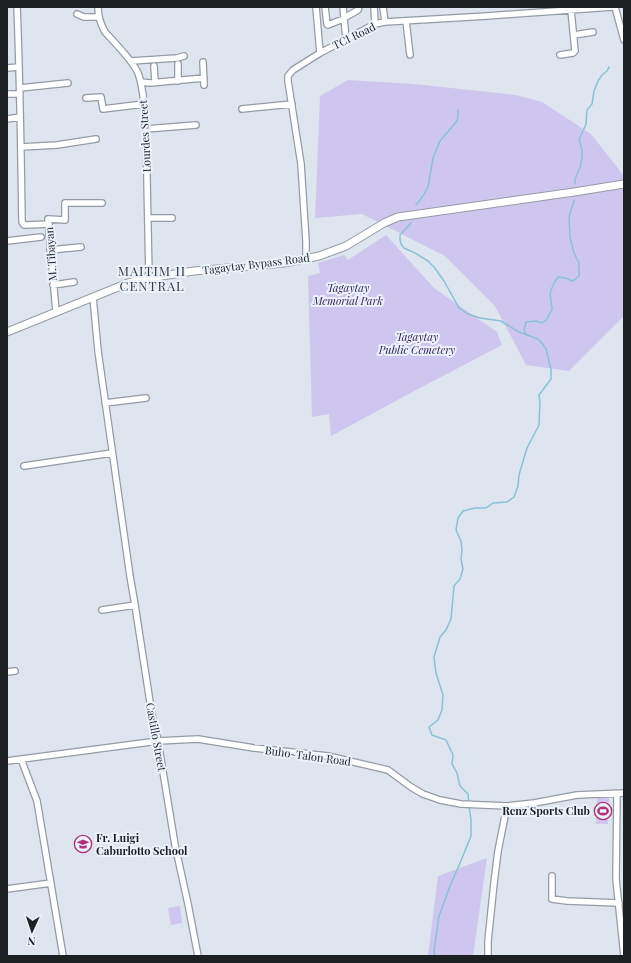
<svg xmlns="http://www.w3.org/2000/svg" width="631" height="963" font-family="'Playfair Display',serif">
<rect width="100%" height="100%" fill="#dee5ee"/>
<path fill="#cec6ef" d="M348 80 414 84 516 95 542 102 591 134 624 176V316L569 371 526 365 495 306 445 256 362 214 315 218 320 96Z
M386 235 434 288 497 332 502 345 416 390 331 436 329 414 312 417 308 276 320 273 318 263 344 255 348 260Z
M597 798H609L608 824H596Z
M487 858 473 956H428L438 876Z
M180 906 182 923 171 925 168 908Z"/>
<g fill="none" stroke-linecap="round" stroke-linejoin="round">
<path stroke="#88c2d5" stroke-width="1.5" d="M575 184V179L580 167 582 158V149L579 140 586 124 587 110 592 104 594 91 598 81 602 75 607 71 609 67
M416 205 423 196 428 187 433 158 440 141 457 121 458 115V110
M411 223 400 235V239L401 244 404 248 415 253 428 261 434 267 444 281 459 308 468 314 480 318 501 321 519 332 538 339 542 343 546 349 551 369V379L539 395 540 402 539 425 527 448 524 458 519 475 518 486 514 497 507 502 493 503 486 508H475L463 511 458 518 456 530 461 541 462 550 461 559 463 569 460 579 454 586 451 619 446 630 440 637 434 657 436 673 443 695 442 710 438 720 429 727 432 735 446 740 453 755 452 764 457 773 460 786 468 794 469 803
M526 334 524 330 526 322 536 321 542 323 547 319 552 309 550 293 554 283 558 277 565 278 573 281 579 276V263L574 253 570 237 569 217 571 210 574 202V200
M435 956 434 951 439 916 450 886 460 863 471 836V820L469 806"/>
<defs>
<path id="minor" d="M17 7C20 79 21 150 22 222L24 225H27L49 224
M98 7C98 17 100 23 105 32 114 42 133 61 138 73 144 89 145 112 146 129L149 278
M316 7 320 53
M325 7 327 24 328 25 338 21 344 19
M343 7 346 39
M374 7 375 24
M383 7 385 22
M615 7 624 40
M77 14 84 17H98
M344 18 358 10 359 7
M406 21 410 55
M574 35 593 32
M560 55 573 53 575 51 571 10
M131 61 177 58 184 56
M203 62 204 85
M178 64V81
M154 66 155 82
M7 68 19 67
M141 82 150 83 204 78
M20 88 68 83
M7 94H20
M86 98 101 97 103 109 144 104
M242 109 292 104
M7 119 20 117
M146 129 196 125
M21 147 57 145 96 139
M148 218H172
M7 241 41 237
M50 250 81 247
M306 259V241L301 164 288 81V76L293 70 320 53 375 24 385 22 487 16 612 7
M53 285 74 282
M93 297 98 351 130 576 135 605 152 715 158 741 175 845 188 904 198 956
M56 312 48 219 65 220V203H102
M105 403 146 398
M24 466 112 453
M102 610 135 605
M7 672 15 671
M21 759 37 801 63 956
M7 761 158 741 198 739 254 748 328 756 388 770 411 787 423 794 440 800 461 804 507 806 534 803 577 795 624 793
M617 794 616 879 624 956
M552 876V899L567 901 619 903
M7 889 51 883
M488 956V941L494 883 498 851 507 806"/>
<path id="major" d="M7 332 128 283 149 278 194 271 284 263 319 256 346 246 384 223 398 217 574 192 624 184"/>
</defs>
<use href="#minor" stroke="#959ba4" stroke-width="8"/>
<use href="#major" stroke="#959ba4" stroke-width="9"/>
<use href="#minor" stroke="#fff" stroke-width="5.5"/>
<use href="#major" stroke="#fff" stroke-width="7"/>
</g>
<defs>
<symbol id="stadium-ring" viewBox="-11 -11 22 22"><circle r="9.5" fill="#ebf2fb" stroke="#b3317a" stroke-width="1.5"/><path d="M0-5a6.5 5 0 1 0 0 10a6.5 5 0 1 0 0-10ZM-3.5-1.8h7v3.6h-7Z" fill="#b3317a"/></symbol>
<symbol id="school-ring" viewBox="-11 -11 22 22"><circle r="9.5" fill="#ebf2fb" stroke="#b3317a" stroke-width="1.5"/><path d="M0-5L7-2L0 1L-7-2ZM-4 1L0 2.5L4 1V4Q0 6-4 4Z" fill="#b3317a"/></symbol>
</defs>
<g fill-rule="evenodd">
<use href="#stadium-ring" x="593" y="801" width="20" height="20"/>
<use href="#school-ring" x="73" y="834" width="20" height="20"/>
</g>
<g text-anchor="middle" stroke-width="4" stroke-linejoin="round" paint-order="stroke">
<g font-size="11" fill="#1d2023" stroke="#ebf2fb">
<text transform="translate(354 36) rotate(-26)" y="4">TCI Road</text>
<text transform="translate(145 136) rotate(-93)" y="4">Lourdes Street</text>
<text transform="translate(51 254) rotate(-94)" y="4">M. Tibayan</text>
<text transform="translate(256 264) rotate(-7)" y="4">Tagaytay Bypass Road</text>
<text transform="translate(156 737) rotate(80)" y="4">Castillo Street</text>
<text transform="translate(308 756) rotate(8)" y="4">Buho-Talon Road</text>
</g>
<g font-size="11" font-style="italic" fill="#34235a" stroke="#ebf2fb">
<text x="348" y="292">Tagaytay<tspan x="348" dy="13">Memorial Park</tspan></text>
<text x="417" y="341">Tagaytay<tspan x="417" dy="13">Public Cemetery</tspan></text>
</g>
<g font-size="11" font-weight="bold" fill="#1d2023" stroke="#ebf2fb" text-anchor="end">
<text x="590" y="815">Renz Sports Club</text>
<text x="96" y="842" text-anchor="start">Fr. Luigi<tspan x="96" dy="13">Caburlotto School</tspan></text>
</g>
<g font-size="13" letter-spacing="1" fill="#353a41" stroke="#ebf2fb">
<text x="152" y="276">MAITIM II<tspan x="152" dy="15">CENTRAL</tspan></text>
</g>
</g>
<rect width="631" height="963" fill="none" stroke="#1d2023" stroke-width="16"/>
<g transform="translate(32 931) rotate(183)" stroke="#ebf2fb" stroke-width="3" paint-order="stroke">
<path d="M0-3L7 15L0 10L-7 15Z" fill="#1d2023"/>
<text y="-6" font-size="11" font-weight="bold" text-anchor="middle" fill="#1d2023">N</text>
</g>
</svg>
